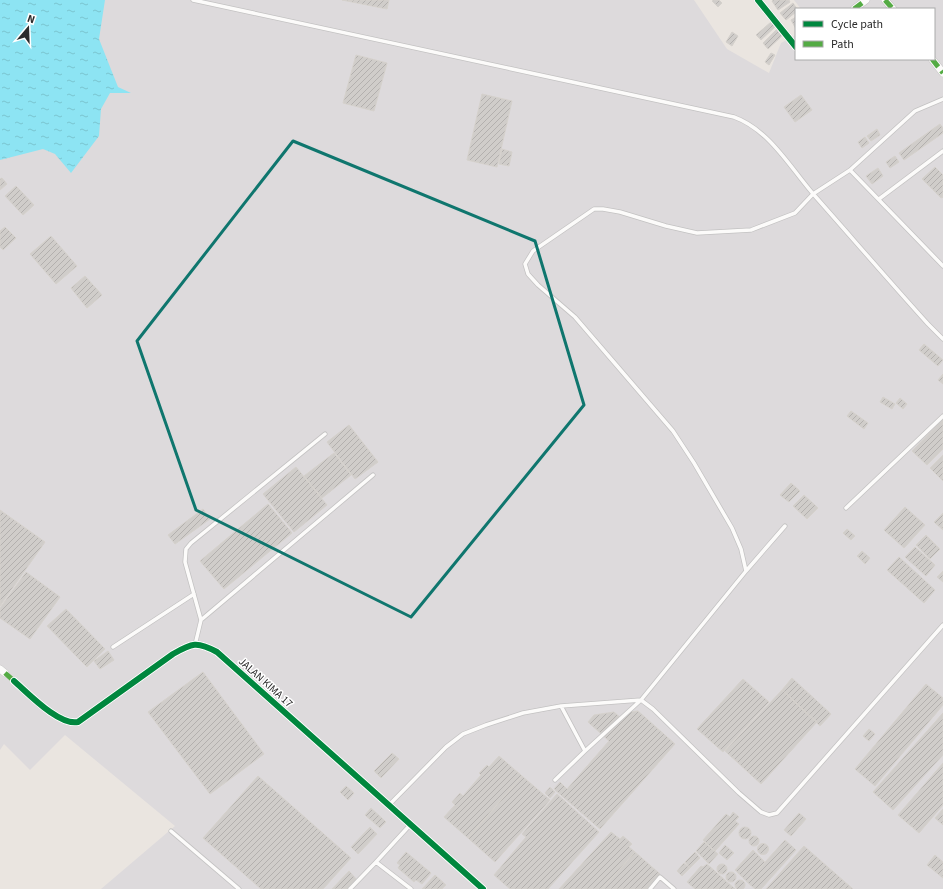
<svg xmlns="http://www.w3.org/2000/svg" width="943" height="889" font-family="'Source Sans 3',sans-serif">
<defs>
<pattern id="water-ripples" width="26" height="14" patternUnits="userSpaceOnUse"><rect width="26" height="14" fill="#8de4f3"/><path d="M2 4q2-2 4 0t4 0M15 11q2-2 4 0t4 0" fill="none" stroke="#7ac4d0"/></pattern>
<pattern id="building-hatch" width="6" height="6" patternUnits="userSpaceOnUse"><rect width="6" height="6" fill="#d0cdca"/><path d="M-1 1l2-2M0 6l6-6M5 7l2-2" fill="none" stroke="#b3b0ae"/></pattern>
</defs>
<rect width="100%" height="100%" fill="#eae5e0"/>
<path fill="#dddadc" d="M0 0H694L727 49 769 73 781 43 796 35V59H934V9H801L794 0H943V889H101L175 826 65 735 30 770 4 744 0 750Z"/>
<path fill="url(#water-ripples)" d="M0 0H105L99 39 118 87 131 93H110L101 109 99 136 71 173 55 154 43 149 0 160Z"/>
<path fill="url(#building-hatch)" stroke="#d5d1cc" d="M342 0H389L387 9Z
M714 0H719L722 3 718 7 712 1Z
M773 0H789L790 2 778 10 772 1Z
M793 3 797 9H796V12L786 20 780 13Z
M796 17V29L791 20Z
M771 22 775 27 761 40 756 35Z
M777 29 783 35 768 49 763 43Z
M732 32 738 36 732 46 726 42Z
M771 53 775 55 769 65 765 62Z
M356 55 387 63 374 111 343 103Z
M482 94 512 101 497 167 467 160Z
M801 95 812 110 795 122 784 107Z
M940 124 943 128V133L904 160 899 153Z
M877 129 880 135 871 141 867 136Z
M865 137 869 143 862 148 858 142Z
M502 149 512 152 509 166 499 164Z
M895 156 899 162 890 168 886 162Z
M935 167 943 175V197L941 198 922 179Z
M878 168 883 176 872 184 866 176Z
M2 178 7 184 0 190V179Z
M16 186 34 205 23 215 5 196Z
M5 227 16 238 3 250 0 247V231Z
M51 236 77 266 56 284 30 254Z
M85 276 102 295 87 308 71 288Z
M924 344 943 360 938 366 919 350Z
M943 374V384L938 380Z
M883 397 895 404 892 409 880 402Z
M900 398 907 404 903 409 896 403Z
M851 411 868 423 864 429 847 416Z
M943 419V449L927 465 912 451Z
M349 425 378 462 355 479 327 442Z
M334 453 351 475 322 498 304 476Z
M943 455V481L930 468Z
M296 467 327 505 294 532 263 494Z
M791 483 800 491 789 502 780 495Z
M804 495 818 508 807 519 793 506Z
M268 504 292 533 224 589 200 561Z
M905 507 925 525 904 548 884 530Z
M203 509 210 519 175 544 168 535Z
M0 510 45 542 0 606Z
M943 513V530L934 522Z
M847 529 855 536 851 540 843 533Z
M926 535 940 549 930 559 916 545Z
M915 547 935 565 926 576 905 557Z
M862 551 870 558 865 564 857 556Z
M899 557 935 590 924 603 887 570Z
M943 571V582L937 577Z
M26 572 60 597 30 639 0 618V608Z
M66 609 105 649 87 667 47 626Z
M108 651 114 660 100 669 94 661Z
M203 672 264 754 210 794 148 712Z
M792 678 831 714 820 726 782 690Z
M743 679 769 702 723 752 697 729Z
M926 684 943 698V705L875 786 855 769Z
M782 690 817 722 761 784 725 751Z
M638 711 675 744 600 829 554 789 560 782 567 789 609 741 588 722 594 715 614 712 622 719 629 712Z
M943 713V755L893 810 873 792Z
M869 729 875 734 869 741 863 736Z
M392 753 399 759 381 778 374 771Z
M499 756 522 776 468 838 444 817 455 805 452 802 460 793 463 796 481 775 479 773 487 765 489 767Z
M943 763V805L919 833 898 815Z
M258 776 351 858 323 889H261L203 838Z
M522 776 550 800 495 862 468 838Z
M346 786 354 793 348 800 340 792Z
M550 787 555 792 550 798 545 793Z
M557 794 599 832 548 889H510L494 875 526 837 522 834Z
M371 808 386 822 380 828 365 815Z
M943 809V825L935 818Z
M733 812 739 817 735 821 739 824 715 851 703 840 726 814 730 817Z
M799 813 806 819 791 836 784 830Z
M739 833a6 6 0 1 1 12 0a6 6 0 1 1-12 0Z
M370 827 377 834 358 854 351 847Z
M611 832 620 839 623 836 632 844 629 847 635 852 602 889H559Z
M749 841a5 5 0 1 1 10 0a5 5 0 1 1-10 0Z
M785 840 796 850 761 889H755L747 882Z
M704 842 718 854 709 864 696 851Z
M757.5 849a5.5 5.5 0 1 1 11 0a5.5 5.5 0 1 1-11 0Z
M725 845 734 853 727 860 719 853Z
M804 846 853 889H766Z
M753 850 765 862 747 882 735 870Z
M406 852 431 873 422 884 416 880 414 882 398 868 400 865 397 863Z
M635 852 660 874 647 889H602Z
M695 852 700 858 690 868 685 862Z
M935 855 943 862V878L927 865Z
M684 863 690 868 682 876 677 871Z
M717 869a5 5 0 1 1 10 0a5 5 0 1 1-10 0Z
M707 864 735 889H695L687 882 701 866 703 867Z
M349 871 357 880 347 889H332Z
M726 877a5 5 0 1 1 10 0a5 5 0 1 1-10 0Z
M435 875 446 885 442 889H422Z
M735 885a5 5 0 1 1 10 0a5 5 0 1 1-10 0Z"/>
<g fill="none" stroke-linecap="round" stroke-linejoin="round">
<defs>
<path id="lane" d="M193 0 734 117C770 130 791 169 815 196 853 239 890 282 928 324L943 339
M850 170 943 266
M879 199 943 151
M846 508 943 416
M746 571 741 549 732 528 694 463 673 431 575 317 538 285 528 274 525 264 533 251 594 209H603L620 212 666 226 697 233 751 230 795 213 813 194 850 170 915 111 943 99
M201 620 185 562 186 549 191 543 325 434
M195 645 201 620 373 475
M113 647 194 594
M561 706 585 751 641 700 746 571 785 526
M555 780 585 751
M389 805 446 747 463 734 486 725 523 713 561 706 641 700 653 709 739 793 761 812 769 815 777 813 943 625
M410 825 376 862 411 889
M171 831 239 889
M350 889 376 862
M650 889 660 877 674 889"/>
<path id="street" d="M758 0 796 47
M885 0 893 9
M854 9 866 0
M932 59 943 73
M0 669 5 673
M14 681C28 693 59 726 78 722L173 654C192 643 197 641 217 652L483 889"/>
</defs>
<use href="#lane" stroke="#c3c2c2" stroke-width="5"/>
<use href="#street" stroke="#c3c2c2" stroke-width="8"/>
<use href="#lane" stroke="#fcfbfa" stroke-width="3.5"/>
<use href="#street" stroke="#fcfbfa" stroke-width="7"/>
<path stroke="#54ab44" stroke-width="5" stroke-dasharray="10 5" stroke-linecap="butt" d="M885 0 893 9
M854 9 866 0
M932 59 943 73
M5 673 14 681"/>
<defs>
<path id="cycleway" d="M758 0 796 47
M14 681C28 693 59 726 78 722L173 654C192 643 197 641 217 652L483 889"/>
</defs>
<use href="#cycleway" stroke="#fff" stroke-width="8"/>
<use href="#cycleway" stroke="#00873e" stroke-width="6"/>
</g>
<path fill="none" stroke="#0f766e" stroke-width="3" stroke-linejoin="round" d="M293 141 535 241 584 405 411 617 196 510 137 341Z"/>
<g text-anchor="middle" stroke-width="3" stroke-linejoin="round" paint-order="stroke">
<g font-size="11" fill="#2b2b2b" stroke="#fff">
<text transform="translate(266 682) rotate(42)" y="4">JALAN KIMA 17</text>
</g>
</g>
<rect x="795" y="8" width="140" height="52" fill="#ffffff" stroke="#aaaaaa"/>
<rect x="803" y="21" width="20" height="6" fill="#00873e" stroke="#aaaaaa"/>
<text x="831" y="28" font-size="12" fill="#2b2b2b">Cycle path</text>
<rect x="803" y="41" width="20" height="6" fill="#54ab44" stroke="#aaaaaa"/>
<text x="831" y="48" font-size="12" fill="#2b2b2b">Path</text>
<g transform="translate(28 28) rotate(19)" stroke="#ffffff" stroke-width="3" paint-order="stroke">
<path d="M0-3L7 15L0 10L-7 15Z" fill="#2b2b2b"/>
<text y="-6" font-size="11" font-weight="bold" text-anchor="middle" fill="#2b2b2b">N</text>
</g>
</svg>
